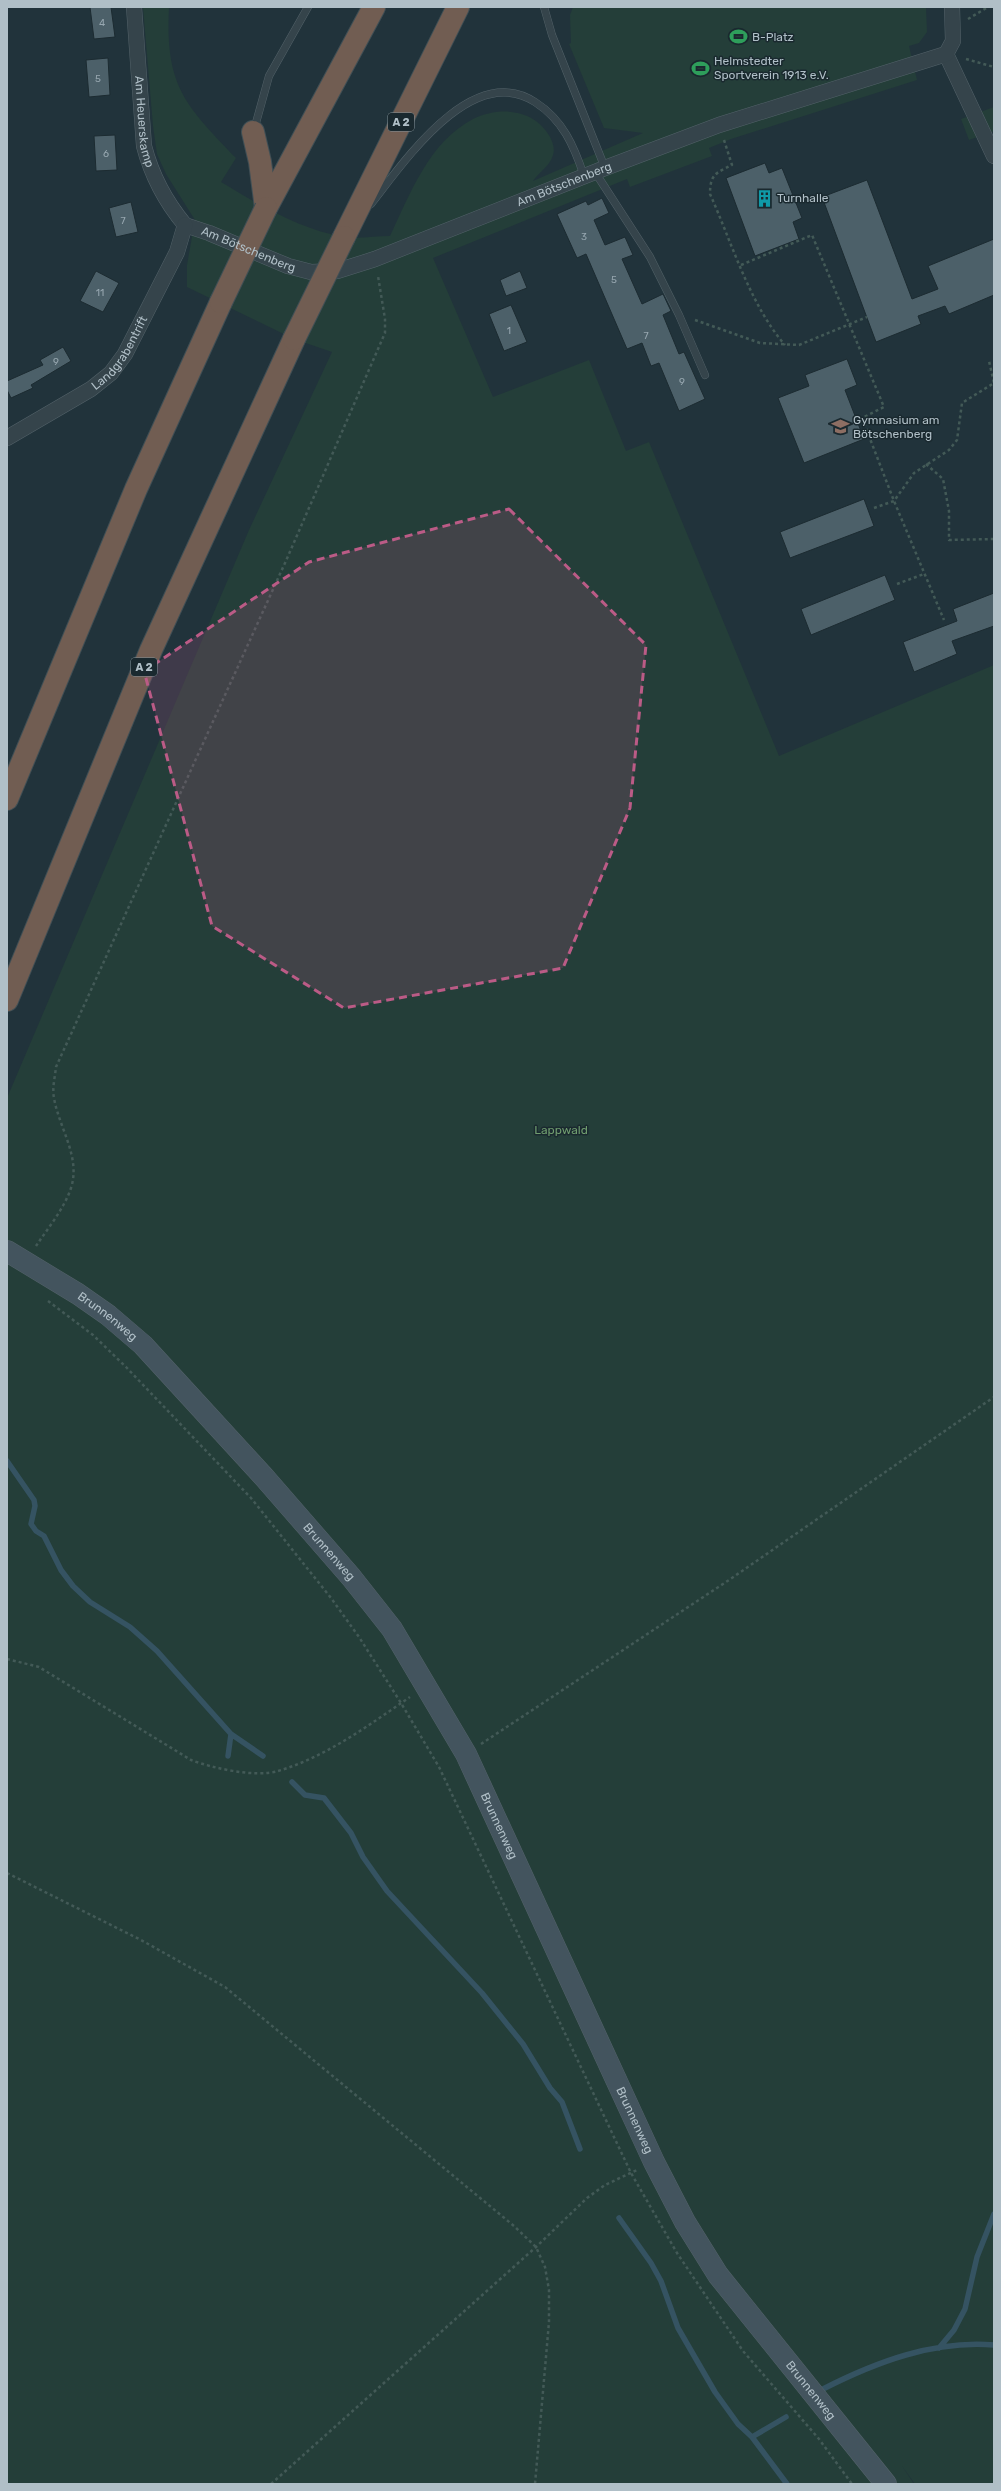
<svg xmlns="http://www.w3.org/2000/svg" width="1001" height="2491" font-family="Rubik,sans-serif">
<rect width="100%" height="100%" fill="#21333b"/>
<path fill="#243e39" d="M143 7H169C165 85 184 104 236 158L221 182C258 204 300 230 344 237 359 239 376 236 390 236 410 194 429 142 473 119 500 106 535 109 550 137 553 143 555 149 553 155 550 166 539 172 533 181L643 133 604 128 569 44 571 43 570 15 573 7H926L927 32 919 43 909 46 917 80 731 139 709 148 712 156 630 187 627 179 433 258 493 397 589 360 626 451 649 442 779 756 994 665V2484H915L902 2466 914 2484H7V1098L249 530 332 352 294 339 187 287V265L195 220 166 174 157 154 153 126Z
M994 107V131L969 140 961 119Z"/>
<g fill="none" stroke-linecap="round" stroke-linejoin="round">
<path stroke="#355362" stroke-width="5.5" d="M7 1461 34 1500 35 1506 31 1524 36 1531 44 1536 61 1570 73 1586 90 1602 130 1627 157 1651 231 1734 263 1756
M228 1756 231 1734
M292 1782 305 1795 324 1798 351 1833 363 1857 387 1891 482 1993 523 2044 550 2088 562 2102 580 2149
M619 2218 651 2263 661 2281 678 2328 715 2392 738 2424 752 2437 786 2417
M939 2348 954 2330 965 2309 977 2257 994 2214
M823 2389C876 2362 934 2340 994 2345
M752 2437 787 2484"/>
</g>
<path fill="#4c6069" stroke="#1c2b31" d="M90 7H111L115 37 94 39Z
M108 58 110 95 89 97 86 60Z
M115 135 117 170 96 171 94 136Z
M765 163 769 173 782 168 802 218 793 222 799 239 755 256 726 178Z
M867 180 912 299 938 289 928 266 994 239V295L949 314 945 306 918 316 921 324 876 342 822 197Z
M602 198 609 213 594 220 605 245 625 237 633 255 622 259 642 304 663 294 671 311 663 315 679 354 684 352 705 399 679 411 659 363 651 366 642 343 627 349 586 254 577 258 557 214 586 201 588 205Z
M131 202 138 232 116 237 109 208Z
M96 271 119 283 103 312 80 301Z
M520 271 527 288 506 296 500 280Z
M511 305 527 342 504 351 489 314Z
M63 347 71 361 31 385 33 388 11 398 7 390V381L43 365 40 360Z
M847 359 857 385 845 390 864 439 804 463 778 398 809 386 805 375Z
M864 499 874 526 790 558 780 532Z
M885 575 895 600 811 635 801 609Z
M994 593V626L952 641 957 654 914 672 903 642 957 621 953 609Z"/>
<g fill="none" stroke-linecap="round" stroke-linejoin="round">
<defs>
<path id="lane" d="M544 7 552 35 605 168
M254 130 269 76 308 7
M595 172 650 257 679 315 705 375
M371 204C404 162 472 61 535 102 563 120 574 146 584 176"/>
<g id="street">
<path id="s1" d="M134 7 144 146C152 177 165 201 185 225"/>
<path d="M946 54 994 156"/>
<path id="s2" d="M185 225 209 233 288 266 311 272 337 271 375 259 605 168 719 125 946 54 953 41 952 7"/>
<path id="s3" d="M7 438 91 389 111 373 125 354 177 252 185 225"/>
</g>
<g id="secondary">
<path id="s4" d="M7 1251 78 1294 108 1315 143 1345 264 1477 351 1577 392 1629 466 1754 654 2162 685 2222 718 2275 886 2484"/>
</g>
<path id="highway" d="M253 132 260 162 266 208
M266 208 374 7
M344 237 458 7
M7 799 136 489 221 302
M7 1000 151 650 294 339"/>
</defs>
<use href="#lane" stroke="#536269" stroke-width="8"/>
<use href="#street" stroke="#536269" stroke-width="16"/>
<use href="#secondary" stroke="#536269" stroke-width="22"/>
<use href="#highway" stroke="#404f55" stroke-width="24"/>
<path stroke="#435a57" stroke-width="2.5" stroke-dasharray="3 3" stroke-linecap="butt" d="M968 19 988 7
M966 59 994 67
M724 140 732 165C716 173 710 174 710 194 732 243 750 305 785 345
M741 265 812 235 884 407 862 418 894 501 944 620
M695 320 760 343 799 345 867 317
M926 464 943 479 949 511V540L994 539
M874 508 894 501 914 473 949 450 957 440 962 403 994 383 989 361
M897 584 924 574
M36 1246C48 1228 64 1209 71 1188 81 1157 59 1128 54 1098 52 1088 55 1077 56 1067L285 563 385 333V319L378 276
M48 1301 93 1335 126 1367 251 1498 331 1598 359 1637 401 1703 439 1767 631 2173 677 2253 743 2351 819 2439 852 2484
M7 1659 39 1667 191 1760C212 1768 256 1778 278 1771 326 1757 369 1725 410 1697
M481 1744 729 1580 994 1397
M7 1873 141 1940 225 1987 514 2226 536 2247 545 2267 549 2290V2322L535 2484
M271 2484 536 2247 587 2198 605 2185 637 2170"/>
<use href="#lane" stroke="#35444b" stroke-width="7"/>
<use href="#street" stroke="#35444b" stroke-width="15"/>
<use href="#secondary" stroke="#43545e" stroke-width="21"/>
<use href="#highway" stroke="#715d52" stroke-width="22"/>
<defs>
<path id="highway-bridge" d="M221 302 266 208
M294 339 344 237"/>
</defs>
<use href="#highway-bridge" stroke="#404f55" stroke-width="24" stroke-linecap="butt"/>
<use href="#highway-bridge" stroke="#715d52" stroke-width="22"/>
</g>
<path fill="#bb5b86" fill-opacity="0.2" stroke="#bb5b86" stroke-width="3" stroke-dasharray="8 5" stroke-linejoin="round" d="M509 509 646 645 630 808 563 968 344 1008 212 926 144 671 309 562Z"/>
<defs>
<symbol id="stadium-bare" viewBox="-9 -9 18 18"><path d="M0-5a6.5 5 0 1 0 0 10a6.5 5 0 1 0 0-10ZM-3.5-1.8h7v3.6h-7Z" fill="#2e9e5b" stroke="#1a292f" stroke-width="2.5" paint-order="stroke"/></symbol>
<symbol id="building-bare" viewBox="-9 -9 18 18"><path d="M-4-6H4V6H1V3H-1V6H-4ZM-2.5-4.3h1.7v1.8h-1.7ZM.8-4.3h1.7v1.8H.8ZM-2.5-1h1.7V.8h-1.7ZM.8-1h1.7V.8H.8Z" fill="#0f9aa8" stroke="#1a292f" stroke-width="2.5" paint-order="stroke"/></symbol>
<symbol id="school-bare" viewBox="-9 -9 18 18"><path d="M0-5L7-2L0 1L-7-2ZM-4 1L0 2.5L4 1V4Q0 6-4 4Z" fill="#8d6e63" stroke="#1a292f" stroke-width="2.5" paint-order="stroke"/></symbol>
</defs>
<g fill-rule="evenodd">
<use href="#stadium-bare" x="726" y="24" width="25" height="25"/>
<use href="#stadium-bare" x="688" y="56" width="25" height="25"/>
<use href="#building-bare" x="752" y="186" width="25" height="25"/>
<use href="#school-bare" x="828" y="414" width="25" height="25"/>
</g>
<g text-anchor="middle" stroke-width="3" stroke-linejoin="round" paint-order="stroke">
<g font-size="10" fill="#97a7b0">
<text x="102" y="26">4</text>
<text x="98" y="82">5</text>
<text x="106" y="157">6</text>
<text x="123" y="224">7</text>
<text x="584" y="240">3</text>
<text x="614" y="283">5</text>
<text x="100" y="296">11</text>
<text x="509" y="334">1</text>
<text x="646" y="339">7</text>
<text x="56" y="365">9</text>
<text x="682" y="385">9</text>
</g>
<g fill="#1a292f" stroke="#839299" stroke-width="1">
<rect x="388" y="113" width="26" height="18" rx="3"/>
<rect x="131" y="658" width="26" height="18" rx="3"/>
</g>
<g font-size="11" font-weight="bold" fill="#b0bfc7">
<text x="401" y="126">A 2</text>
<text x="144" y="671">A 2</text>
</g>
<g font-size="12" fill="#b0bfc7" stroke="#1a292f" text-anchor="start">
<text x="752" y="41">B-Platz</text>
<text x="714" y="65">Helmstedter<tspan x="714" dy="14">Sportverein 1913 e.V.</tspan></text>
<text x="777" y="202">Turnhalle</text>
<text x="853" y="424">Gymnasium am<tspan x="853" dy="14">Bötschenberg</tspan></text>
</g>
<g font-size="12" fill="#b0bfc7" stroke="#1a292f">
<text dy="4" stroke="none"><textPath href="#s1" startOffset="115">Am Heuerskamp</textPath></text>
<text dy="4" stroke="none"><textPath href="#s2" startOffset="404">Am Bötschenberg</textPath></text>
<text dy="4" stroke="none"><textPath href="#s2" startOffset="68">Am Bötschenberg</textPath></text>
<text dy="4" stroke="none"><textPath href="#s3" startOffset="144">Landgrabentrift</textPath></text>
<text dy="4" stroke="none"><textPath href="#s4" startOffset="120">Brunnenweg</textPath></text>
<text dy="4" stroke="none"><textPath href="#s4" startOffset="444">Brunnenweg</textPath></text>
<text dy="4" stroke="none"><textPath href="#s4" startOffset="768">Brunnenweg</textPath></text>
<text dy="4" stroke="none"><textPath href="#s4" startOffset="1092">Brunnenweg</textPath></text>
<text dy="4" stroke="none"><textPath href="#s4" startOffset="1416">Brunnenweg</textPath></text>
</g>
<g font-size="12" fill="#709d6f" stroke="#1a292f">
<text x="561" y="1134">Lappwald</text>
</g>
</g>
<rect width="1001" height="2491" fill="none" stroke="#b0bfc7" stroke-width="16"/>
</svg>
